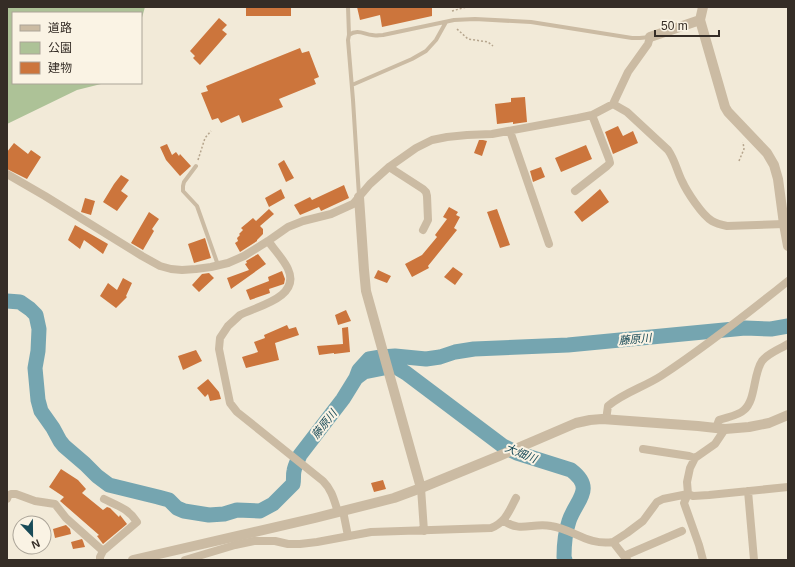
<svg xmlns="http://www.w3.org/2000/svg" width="795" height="567" font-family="Arial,'Noto Sans JP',sans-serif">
<rect width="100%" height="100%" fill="#f2ead8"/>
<path fill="#adc297" d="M7 7H145L141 21V13H13V83H105L77 90 7 124Z"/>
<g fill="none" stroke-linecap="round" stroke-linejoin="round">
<path stroke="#75a5b0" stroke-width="15" d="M7 301 20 302 30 309 36 315 39 329 38 351 35 368 38 400 41 411 53 428 60 441 64 446 85 464 97 476 109 485 158 497 169 500 177 508 184 511 209 515 224 514 237 510 260 511 273 504 293 484C294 479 293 475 294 471 295 465 298 460 300 455L343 399 356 378 359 370 369 359 381 357 395 356 426 359 440 357 455 352 474 349 568 345 745 328 771 329 788 326
M356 378 364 372 384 368 391 364 406 373 503 446 517 453 571 470C596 489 576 500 569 521 565 533 564 545 564 557L565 560"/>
</g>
<path fill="#cc753c" d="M246 7H291V16H246Z
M357 7H432V16L382 27 380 15 360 20Z
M219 18 227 25 222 30 227 34 200 65 193 58 195 56 190 51Z
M300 48 302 53 309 51 319 77 314 79 316 84 279 99 283 107 242 123 239 115 221 123 218 118 212 120 201 93 208 91 206 86Z
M525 97 527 122 513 124V122L497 124 495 104 511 102V98Z
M618 126 623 136 633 131 638 143 613 154 605 132Z
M479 140H483L487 141 482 156 474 153Z
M14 143 28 154 31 150 41 157 27 179 7 169V152Z
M167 144 172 155 176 152 179 156 180 154 191 166 180 176 166 160 160 147Z
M586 145 592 159 561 172 555 158Z
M284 160 294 178 286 182 278 164Z
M541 167 545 177 533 182 530 171Z
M121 175 129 180 121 191 128 196 117 211 103 202 114 184Z
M344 185 349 198 321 211 319 207 300 215 294 205 310 197 312 200Z
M281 189 285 198 269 207 265 198Z
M600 189 609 202 582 222 574 212Z
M85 198 95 201 91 215 81 212Z
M449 207 458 212 456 215 460 217 454 228 457 230 428 266 429 268 412 277 405 264 422 255 437 237 435 235 447 219 443 217Z
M269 209 274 214 260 226 263 229V234L257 240V241L240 252 235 243 238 241 237 238 240 235 239 234 243 230 241 228 253 218 256 221Z
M497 209 510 245 500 248 487 212Z
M149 212 159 219 152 229 154 231 143 250 131 243Z
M75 225 108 244 103 254 84 240 80 249 68 240Z
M205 238 211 258 194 263 188 244Z
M258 254 266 264 231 289 227 278 249 270 245 264 247 263 246 261Z
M453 267 463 274 455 285 444 277Z
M378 270 391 276 387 283 374 278Z
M282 271 285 279 284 284 269 289 270 293 250 300 246 290 269 281 268 277Z
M209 273 214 278 199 292 192 285 202 274Z
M123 278 132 283 126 296 127 297 116 308 100 296 108 283 117 290Z
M346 310 351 321 338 325 335 315Z
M287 325 289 329 296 327 299 335 275 343 279 360 246 368 242 357 258 352 254 342 265 338 264 335Z
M348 327 350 352 334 354V353L319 355 317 346 343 344 342 328Z
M196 350 202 361 183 370 178 356Z
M208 379 219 392 221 399 210 401 208 394 205 397 197 388Z
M61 469 78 480 86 489 82 493 103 510 107 507 110 508 119 517 120 515 127 524 103 544 97 536 99 535 60 501 64 497 49 487Z
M383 480 386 489 374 492 371 483Z
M66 525 70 529 71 534 55 538 53 529Z
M82 539 83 541 85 547 73 549 71 542Z"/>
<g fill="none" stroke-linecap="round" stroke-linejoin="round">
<path stroke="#b6a58d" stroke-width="1.5" stroke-dasharray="2 2" stroke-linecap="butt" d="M452 11 466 7
M457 29 468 39 488 42 493 46
M198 160 205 138 211 131
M739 161 744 149 743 142"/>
<path stroke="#cbbba3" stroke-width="4" d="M348 7 349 35 348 40 353 100 359 196
M349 35C357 29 364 34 372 35 376 36 379 35 383 35L454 20 475 19 531 22 632 38H640L650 37
M352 85 412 59 426 51 436 40 446 22
M196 166 184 182 183 186V191L197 206 218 265"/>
<path stroke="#cbbba3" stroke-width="8" d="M613 104 627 112 668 150C675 160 677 171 682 181 687 192 702 215 712 221 717 224 722 225 727 226L784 224
M510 131 549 244
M389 167 423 189 426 192 427 196 428 220 423 230
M7 174 45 196 142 256 160 266 171 269 182 270 196 269 211 267 228 263 244 256 268 241 288 227 303 221 331 214 353 204 370 184 389 167 416 148 432 140 447 137 467 135 492 134 578 118 592 115 613 104 628 72 648 44 650 37
M575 191 607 166 610 163 609 159 592 115
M268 241C274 249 284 260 288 269 301 297 258 306 240 315L228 326 220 338 219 349 230 403 237 412 323 481C332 490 334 500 338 512
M606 420 608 406C623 393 644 387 661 376 705 347 747 314 788 281
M716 428 719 420C727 417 738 416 744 410 756 400 753 374 762 361 768 353 780 349 788 344
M725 429 715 444 695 458 690 468 687 482 688 494 693 496 709 495 788 487
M643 449 689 456 695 458
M421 488 424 531
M748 491 754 560
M688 494 684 503 699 545 703 560
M7 499 8 496 11 494H16L35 501 55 504 66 518 103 551
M343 511 348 536
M504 521C521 533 533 522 551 526 573 529 588 546 613 542L627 560
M613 542 627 533 643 521 657 502 663 499 688 494
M624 556 682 531
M100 560V557L103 551 137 522C129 509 118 506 104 499
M185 560 235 545 254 541H275L288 544H300L317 542 371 532 491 528C506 522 509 511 516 498"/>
<path stroke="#cbbba3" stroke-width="10" d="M700 20 725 107 728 112 767 153 774 165 778 179 784 224 788 246
M650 37 700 20 703 7
M359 197 364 270 366 291 421 488
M133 560 315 518 394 498 421 488 499 456 576 423 590 420 602 419 698 426 725 429 749 427 769 423 788 415"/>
</g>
<g text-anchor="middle" stroke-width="4" stroke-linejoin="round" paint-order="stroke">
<g font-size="11" font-style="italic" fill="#194b58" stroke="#faf3e4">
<text transform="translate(635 339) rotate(-5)" y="4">藤原川</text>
<text transform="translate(324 424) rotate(-52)" y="4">藤原川</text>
<text transform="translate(521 453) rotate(22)" y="4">大畑川</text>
</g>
</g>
<rect width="795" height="567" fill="none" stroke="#352d26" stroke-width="16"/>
<rect x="12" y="12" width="130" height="72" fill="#faf3e4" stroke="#aba498"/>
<rect x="20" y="25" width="20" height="6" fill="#cbbba3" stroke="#aba498"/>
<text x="48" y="32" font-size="12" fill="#352d26">道路</text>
<rect x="20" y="42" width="20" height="12" fill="#adc297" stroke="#aba498"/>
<text x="48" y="52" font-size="12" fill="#352d26">公園</text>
<rect x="20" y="62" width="20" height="12" fill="#cc753c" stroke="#aba498"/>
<text x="48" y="72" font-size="12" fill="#352d26">建物</text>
<g transform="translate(32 535) rotate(158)"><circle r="19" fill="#faf3e4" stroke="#aba498"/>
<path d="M0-3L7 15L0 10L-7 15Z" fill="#194b58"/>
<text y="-6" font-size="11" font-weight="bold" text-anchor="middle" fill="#352d26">N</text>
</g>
<path d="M655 30v6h64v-6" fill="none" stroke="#352d26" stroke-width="2"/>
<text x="661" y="30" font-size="12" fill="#352d26" stroke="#faf3e4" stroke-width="3" paint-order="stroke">50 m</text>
</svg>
